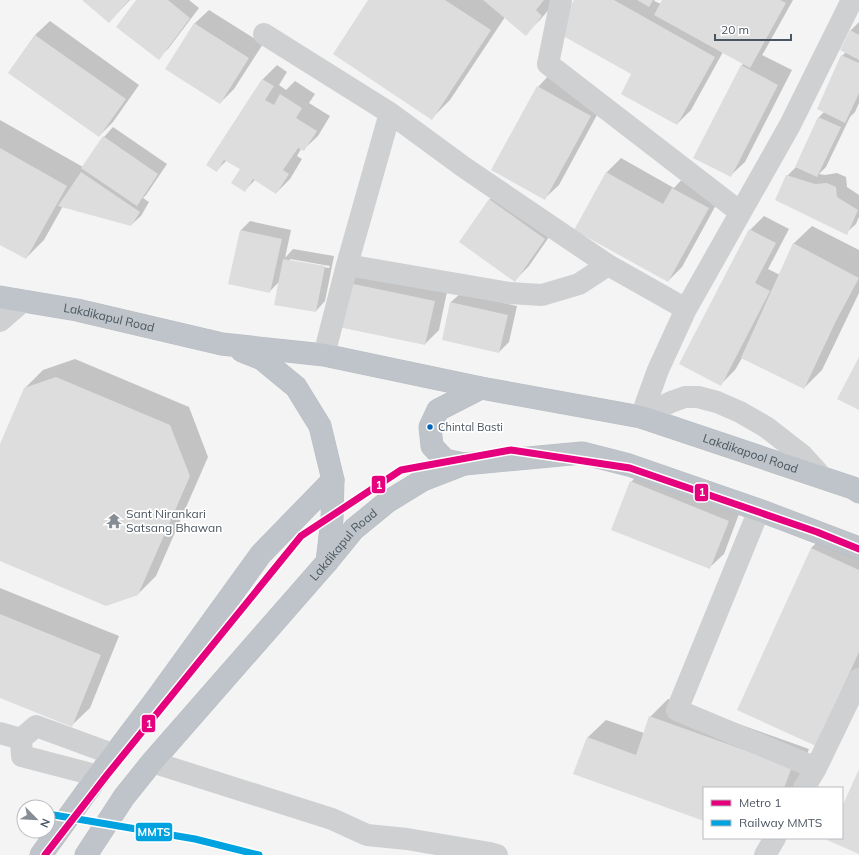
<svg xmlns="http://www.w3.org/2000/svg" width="859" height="855" font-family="Mulish,sans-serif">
<rect width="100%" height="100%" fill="#f4f4f4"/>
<path fill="#0003" fill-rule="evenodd" d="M83 0H130L109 22Z
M137 0H189L199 8 168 49 158 58Z
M370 0H555L556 1 540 20 525 34 505 17 450 100 432 118Z
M575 0H655L654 1 661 4 663 0H793L764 52 762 55 792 70 745 162 730 176 741 66 744 63 723 52 691 110 677 124 633 74Z
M209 10 263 44 234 89 220 103 194 24Z
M50 21 139 85 113 122 99 136 9 72 35 35Z
M859 22V103L855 112 850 117 826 167 819 174 825 175 837 173 846 177 847 187 859 195V217L856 224 846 233 787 176 797 166H796L819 117 824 112 842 56 846 52 850 31Z
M277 65 287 72 279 85 286 90 295 81 315 94 309 103 330 116 318 136 303 150 301 149 297 156 302 159 290 179 276 193 256 179 245 190 241 169 227 160 216 171 207 165 263 79Z
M552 72 604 102 559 185 544 199 538 87Z
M0 120 83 167 104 137 113 127 167 164 146 195 143 198 149 202 141 216 131 225 63 206 44 240 26 258 0 243Z
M621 158 674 188 687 174 722 194 682 267 668 281 575 230 607 172Z
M504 186 558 224 529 266 515 280 489 200Z
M764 216 789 229 768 269 780 275 793 244 812 226 859 250V293L822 370 804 388 742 358 735 370 721 384 750 230Z
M250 221 291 230 285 258 293 249 334 256 325 301 316 311 279 282 270 291 241 230ZM290 259 330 266 329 268 290 261Z
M359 268 448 287 439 330 425 344 335 326Z
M461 293 517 306 509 342 499 352 443 339 451 302Z
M75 359 189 407 208 457 156 576 138 594 0 560V446L25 388 43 370Z
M645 468 742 506 724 554 709 568 631 482Z
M830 530 859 543V672L816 744 811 548Z
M0 588 119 636 90 708 71 726 0 697Z
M668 699 809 749 795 788H704V820L587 738 606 720 644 733 650 717Z"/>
<path fill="#ddddde" d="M82 0H129L109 23Z
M136 0H168L190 18 159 60 116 27Z
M368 0H445L491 30 432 120 333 54Z
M483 0H544L536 10 542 16 526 36Z
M574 0H614L715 57 677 125 621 94 631 74 556 32Z
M637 0H653L649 7Z
M662 0H780L786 3 750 68 654 15Z
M194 23 249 58 220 104 165 69Z
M850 30 859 35V60L840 50Z
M35 35 126 99 99 137 8 73Z
M841 55 859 63V93L845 123 817 109Z
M741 65 778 85 731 177 693 158Z
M262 79 274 86 265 100 274 105 280 94 302 108 296 118 317 131 304 151 298 148 283 170 289 174 276 194 253 179 245 192 231 183 240 169 224 160 217 172 206 165Z
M537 86 591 116 545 200 491 170Z
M818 117 841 127 817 177 795 167Z
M103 136 158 174 137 206 81 168Z
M0 148 67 186 26 259 0 245Z
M81 172 140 212 131 226 58 206Z
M606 172 663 204 672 188 709 208 668 282 574 230Z
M786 175 815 184 827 183 836 187 837 197 858 210 847 235 775 200Z
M489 199 545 239 515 282 459 242Z
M749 229 776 243 755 283 770 291 721 386 679 364Z
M240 230 282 239 270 293 228 284Z
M793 243 859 278 836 321 804 389 741 358Z
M283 259 325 266 316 312 274 305Z
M344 282 435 301 425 345 334 326Z
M450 302 508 315 499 353 442 340Z
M859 357V410L837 399Z
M56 377 170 425 190 476 138 595 106 606 0 561V444L24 388Z
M630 481 729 521 710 569 611 530Z
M811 548 859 570V652L816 746 737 710Z
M0 614 101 655 72 727 0 698Z
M649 716 792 767 784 788H704V821L573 774 587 737 636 755Z
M859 769V854L827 840 828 838H842V807Z"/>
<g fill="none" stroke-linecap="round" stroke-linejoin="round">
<defs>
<g id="highway">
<path id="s1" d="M0 297 77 310 222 344 324 355 481 388 641 417 853 488 859 492"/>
<path d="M242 351 262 359 296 387 320 426 333 480 332 519 327 562"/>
<path d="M464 464 445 460 432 446 430 427 438 410 481 388"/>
<path d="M41 855 95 780 157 698 261 554 333 480"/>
<path id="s2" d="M86 855 124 797 152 762 327 562 354 529 387 502 423 480 464 464 582 453 629 465 759 510 859 548"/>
</g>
</defs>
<use href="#highway" stroke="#b9bec3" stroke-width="23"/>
<path stroke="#ced0d2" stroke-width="22" d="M561 0 548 64 740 212
M264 34 390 113
M347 265 509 293 542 295 579 284 608 265
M0 321 23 301
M324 355 347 265 390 113 465 168 608 265 686 309
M641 417 658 370 686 309 790 125 852 0
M641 417 671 402 685 397H698L717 402 740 412 766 427 802 455 822 477
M759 510 677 710 816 768
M0 733 21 739
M21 739 36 726 115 755
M21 739 22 756 99 776
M152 762 332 819 367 835 407 839 490 853 497 855
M804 788 816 768 859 679
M765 855 775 838"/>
<use href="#highway" stroke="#bec4c9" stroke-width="22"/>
<defs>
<path id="rail-1" d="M48 814 195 839 259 855"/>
</defs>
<use href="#rail-1" stroke="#fff" stroke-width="10"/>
<use href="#rail-1" stroke="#00a3e0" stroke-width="7"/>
<defs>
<path id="metro-1" d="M45 855 107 775 301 536 401 470 511 450 630 468 817 532 859 549"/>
</defs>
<use href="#metro-1" stroke="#fff" stroke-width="10"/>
<use href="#metro-1" stroke="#e5007d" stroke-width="7"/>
</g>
<defs>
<symbol id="temple-bare" viewBox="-9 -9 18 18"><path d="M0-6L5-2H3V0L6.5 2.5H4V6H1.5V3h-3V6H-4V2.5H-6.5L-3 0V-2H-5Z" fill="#868d94" stroke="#fff" stroke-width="2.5" paint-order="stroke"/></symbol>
</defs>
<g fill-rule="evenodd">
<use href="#temple-bare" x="103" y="510" width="22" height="22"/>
</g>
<circle fill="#0065bd" stroke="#fff" stroke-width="1.5" cx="430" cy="427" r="3.5"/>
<g text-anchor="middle" stroke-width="3.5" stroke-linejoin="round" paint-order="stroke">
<g font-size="11" fill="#4a5661" stroke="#fff" text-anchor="start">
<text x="438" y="431">Chintal Basti</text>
</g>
<g font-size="12" fill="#4a5661" stroke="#fff">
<text dy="4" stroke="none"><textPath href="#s1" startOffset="111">Lakdikapul Road</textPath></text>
<text dy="4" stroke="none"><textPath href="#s1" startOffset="768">Lakdikapool Road</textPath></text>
<text dy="4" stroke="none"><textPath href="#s2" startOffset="404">Lakdikapul Road</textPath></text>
</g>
<g font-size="12" fill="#4a5661" stroke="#fff" text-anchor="start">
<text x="126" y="518">Sant Nirankari<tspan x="126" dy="14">Satsang Bhawan</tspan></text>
</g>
</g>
<g stroke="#fff" stroke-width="1.5">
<rect x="371" y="475" width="15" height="19" rx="4" fill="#e5007d"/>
<rect x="694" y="483" width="15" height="19" rx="4" fill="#e5007d"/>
<rect x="141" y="714" width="15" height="19" rx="4" fill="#e5007d"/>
<rect x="135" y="822" width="38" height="20" rx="4" fill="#00a3e0"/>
</g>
<g font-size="11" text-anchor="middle" font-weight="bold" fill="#fff">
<text x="379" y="489">1</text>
<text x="702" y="496">1</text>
<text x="149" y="728">1</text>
<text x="154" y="836">MMTS</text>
</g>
<rect x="703" y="787" width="140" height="52" fill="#ffffff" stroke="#b7bbc0"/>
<rect x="711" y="800" width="20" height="6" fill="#e5007d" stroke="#b7bbc0"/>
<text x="739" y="807" font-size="12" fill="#4a5661">Metro 1</text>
<rect x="711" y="820" width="20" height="6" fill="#00a3e0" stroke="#b7bbc0"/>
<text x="739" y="827" font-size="12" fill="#4a5661">Railway MMTS</text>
<g transform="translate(36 819) rotate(114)"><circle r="19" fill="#ffffff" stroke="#b7bbc0"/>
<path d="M0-3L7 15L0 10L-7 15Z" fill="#868d94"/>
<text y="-6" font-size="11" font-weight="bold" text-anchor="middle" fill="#4a5661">N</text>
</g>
<path d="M715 34v6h76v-6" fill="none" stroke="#4a5661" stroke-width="2"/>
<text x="721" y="34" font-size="12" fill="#4a5661" stroke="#ffffff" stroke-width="3" paint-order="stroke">20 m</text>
</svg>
